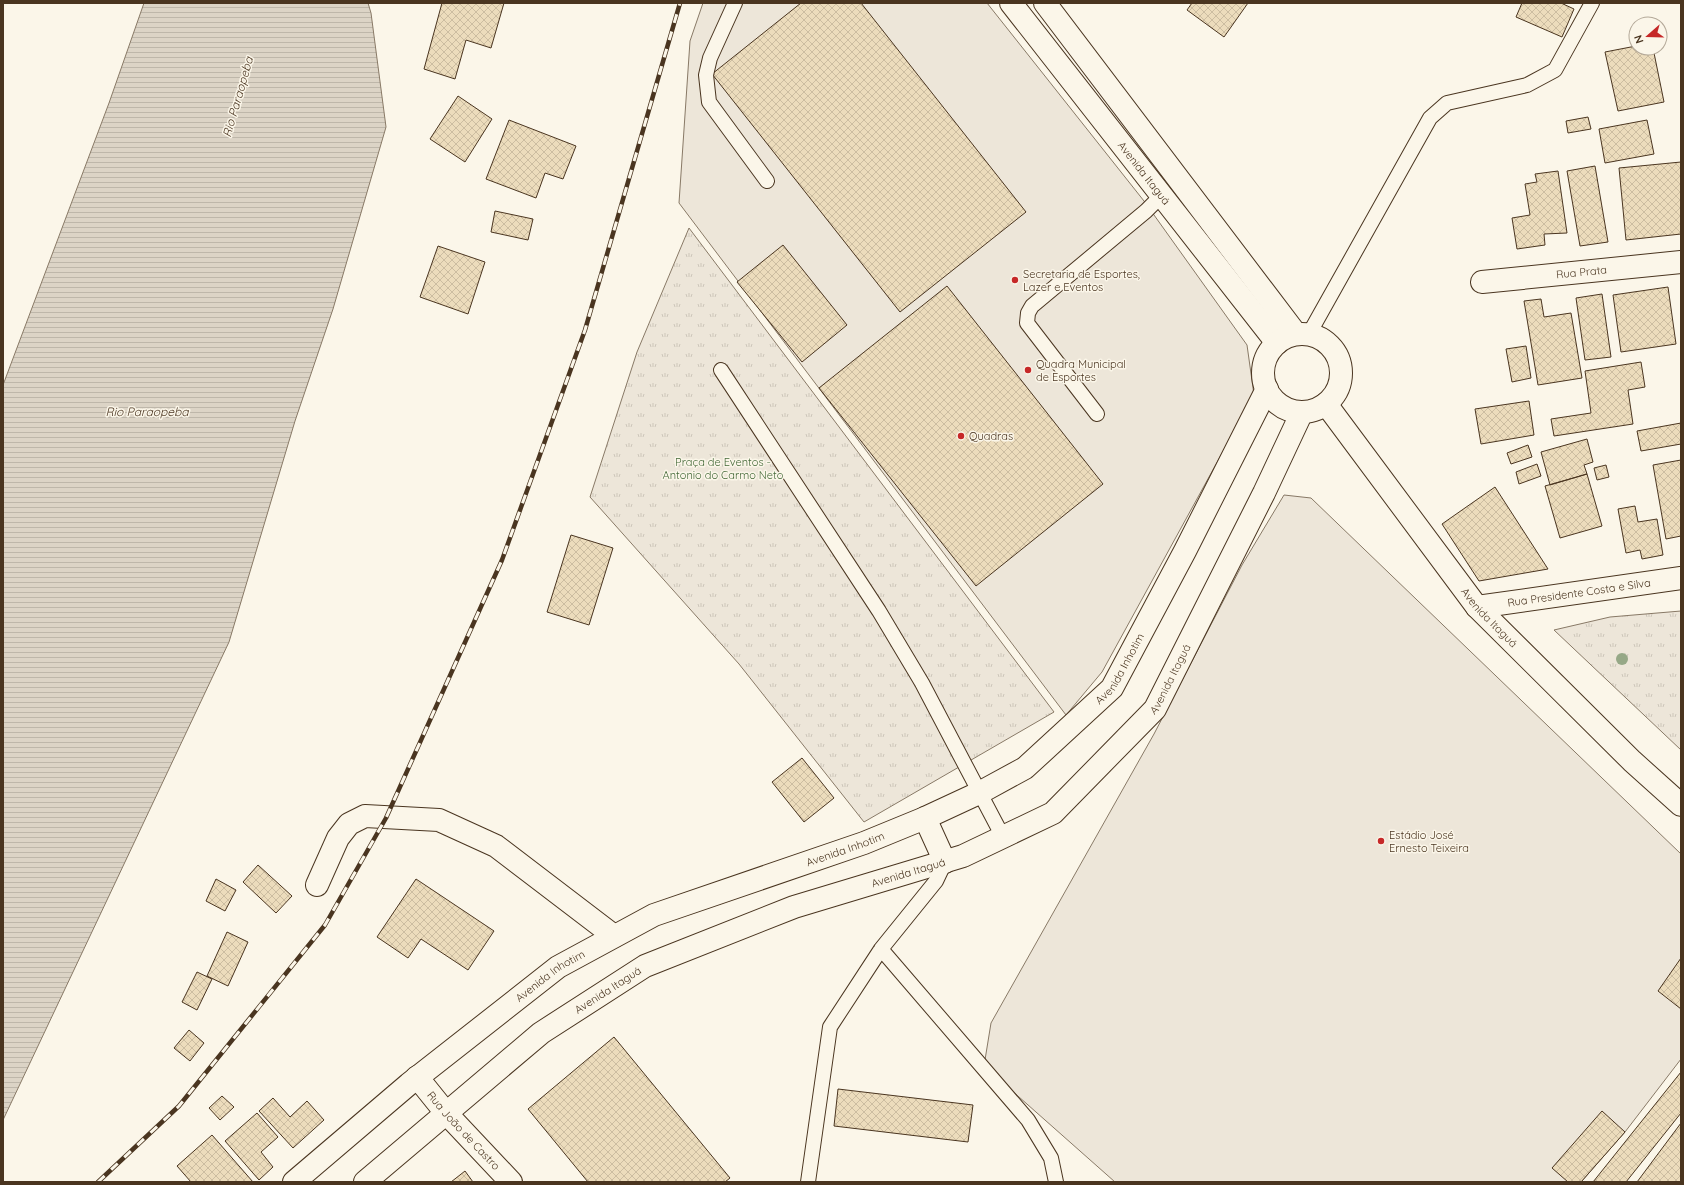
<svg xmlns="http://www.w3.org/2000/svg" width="1684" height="1185" font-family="Quicksand,sans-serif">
<defs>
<pattern id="grass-tufts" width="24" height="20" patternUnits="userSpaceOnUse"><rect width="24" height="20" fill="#ede6d9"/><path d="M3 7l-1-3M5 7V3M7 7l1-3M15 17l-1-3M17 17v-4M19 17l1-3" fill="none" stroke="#cdc6ba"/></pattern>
<pattern id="water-rules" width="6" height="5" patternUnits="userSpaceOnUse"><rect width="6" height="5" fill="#dcd4c6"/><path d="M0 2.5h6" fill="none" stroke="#beb7aa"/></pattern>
<pattern id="building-cross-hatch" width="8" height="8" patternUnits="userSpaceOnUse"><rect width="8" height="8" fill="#ecdcbc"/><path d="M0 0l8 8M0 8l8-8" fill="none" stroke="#ccbda1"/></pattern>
</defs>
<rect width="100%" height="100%" fill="#fbf6e9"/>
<path fill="url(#grass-tufts)" stroke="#887966" d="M689 228 1054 712 864 822 739 664 590 497 637 352Z
M1681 611V750L1554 630 1610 617Z"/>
<path fill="#ede6d9" stroke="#887966" d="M703 3H987L1144 201 1247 345 1254 395 1102 672 1066 715 679 203 690 41Z
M1284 495 1311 498 1681 854V1059L1625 1132 1581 1182H1115L984 1066 991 1023 1154 734 1242 565Z"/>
<path fill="url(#water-rules)" stroke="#887966" d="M144 3H368L371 13 386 127 333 309 295 421 229 642 3 1120V385L109 103Z"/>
<path fill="url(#building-cross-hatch)" stroke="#4a3520" d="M442 3H504L491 48 466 40 455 79 424 69Z
M801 3H861L1026 212 900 312 712 74Z
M1192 3H1248L1224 37 1187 10Z
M1522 3H1561L1574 9 1562 37 1516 17Z
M1636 46V48H1653L1664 102 1618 111 1605 52Z
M458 96 492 119 465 162 430 139Z
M1588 117 1591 129 1568 133 1566 121Z
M509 120 576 146 563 179 545 173 536 198 486 179Z
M1647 120 1654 154 1605 163 1599 129Z
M1681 162V234L1626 240 1619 168Z
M1595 166 1608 242 1580 246 1567 171Z
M1558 171 1567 233 1544 234 1545 245 1517 249 1512 218 1530 215 1525 184 1537 182 1535 174Z
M495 211 533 219 528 240 491 232Z
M783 245 847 325 802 362 737 282Z
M438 246 485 262 468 314 420 297Z
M947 286 1103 484 976 586 819 388Z
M1668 287 1676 344 1621 352 1613 295Z
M1602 294 1611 357 1585 360 1576 298Z
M1541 299 1544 317 1571 313 1582 378 1538 385 1524 301Z
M1526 346 1531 378 1512 382 1506 349Z
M1641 362 1645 387 1628 390 1633 424 1554 436 1551 419 1591 413 1585 371Z
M1529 401 1534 435 1481 444 1475 409Z
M1681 423V444L1641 451 1637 431Z
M1587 439 1593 462 1584 465 1587 474 1550 485 1541 452Z
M1528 445 1532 457 1511 464 1507 453Z
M1681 460V536L1666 539 1653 465Z
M1537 464 1541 476 1519 484 1516 472Z
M1606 465 1609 477 1597 480 1594 468Z
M1587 474 1602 526 1560 538 1545 486Z
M1495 487 1548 569 1479 581 1442 524Z
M1635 506 1638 522 1657 519 1663 555 1642 559 1640 550 1626 553 1618 509Z
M571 535 613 548 589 625 547 612Z
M802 758 834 798 804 822 772 782Z
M258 865 292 896 276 913 243 882Z
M216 879 236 890 225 911 206 901Z
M416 879 494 931 468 970 421 939 408 958 377 937Z
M227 932 248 942 228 986 207 976Z
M1681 958V1009L1658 991Z
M197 972 212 979 197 1010 182 1002Z
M189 1030 204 1043 190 1061 174 1048Z
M614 1037 730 1178 725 1182H588L528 1109Z
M1681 1072V1113L1626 1182H1593Z
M838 1089 973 1105 968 1142 834 1126Z
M222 1096 234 1107 220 1120 209 1108Z
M273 1098 290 1117 307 1101 324 1120 293 1148 259 1111Z
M1602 1111 1625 1132 1581 1182H1568L1552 1168Z
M257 1113 278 1137 261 1152 273 1167 259 1180 225 1141Z
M1681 1123V1182H1637Z
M212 1135 253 1182H191L177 1166Z
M465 1171 473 1182H451Z"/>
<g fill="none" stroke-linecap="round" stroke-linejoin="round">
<defs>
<path id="lane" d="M735 3 710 58 706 75 709 102 767 181
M1309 334 1430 118 1447 103 1527 85 1555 70 1592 3
M721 370 879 611 922 683 1003 837
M1097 414 1027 323 1028 313 1032 306 1146 211 1161 196
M881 949 1028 1120 1051 1158 1056 1182
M808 1182 830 1027 881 949 936 881 945 862"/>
<g id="street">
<path id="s1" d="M1482 282 1681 262"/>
<path id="s2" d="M1477 607 1681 578"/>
<path d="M317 885 338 838 349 824 365 816 439 820 496 846 614 936"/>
<path id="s3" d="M417 1077 446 1113 511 1182"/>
</g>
<g id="secondary">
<path id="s4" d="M1011 3 1277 343"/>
<path d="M1045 3 1296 334"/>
<circle cx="1302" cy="373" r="39"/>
<path id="s5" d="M1326 404 1477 607 1632 761 1681 805"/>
<path d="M925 818 945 862"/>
<path id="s6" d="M294 1182 409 1084 558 967 654 915 864 843 925 818 981 792 1025 768 1112 688 1185 551 1267 389"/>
<path id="s7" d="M365 1182 541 1033 645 966 794 907 963 856 1053 813 1155 709 1264 493 1302 412"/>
</g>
</defs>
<use href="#lane" stroke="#4a3520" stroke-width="16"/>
<use href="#street" stroke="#4a3520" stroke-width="24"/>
<use href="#secondary" stroke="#4a3520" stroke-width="24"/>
<use href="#lane" stroke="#fbf6e9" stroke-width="14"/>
<use href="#street" stroke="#fbf6e9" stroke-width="22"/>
<use href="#secondary" stroke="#fbf6e9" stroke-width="22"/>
<defs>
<path id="rail" d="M98 1182 179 1106 325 925 386 818 502 560 585 330 680 3"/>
</defs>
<use href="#rail" stroke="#4a3520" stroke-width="4.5"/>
<use href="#rail" stroke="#fbf6e9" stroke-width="3" stroke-dasharray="9" stroke-linecap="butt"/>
</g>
<circle fill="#96a887" cx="1622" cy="659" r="6"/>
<g fill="#c62828" stroke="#fbf6e9" stroke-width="1.5">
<circle cx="1015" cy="280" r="4"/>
<circle cx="1028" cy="370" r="4"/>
<circle cx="961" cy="436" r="4"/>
<circle cx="1381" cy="841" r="4"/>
</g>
<g text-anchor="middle" stroke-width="3" stroke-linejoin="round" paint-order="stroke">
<g font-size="11" fill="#4a3520" stroke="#fbf6e9">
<text dy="4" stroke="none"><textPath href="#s4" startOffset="216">Avenida Itaguá</textPath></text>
<text dy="4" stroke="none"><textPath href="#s1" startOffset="100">Rua Prata</textPath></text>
<text dy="4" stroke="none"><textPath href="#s2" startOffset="103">Rua Presidente Costa e Silva</textPath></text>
<text dy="4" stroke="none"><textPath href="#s5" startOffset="269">Avenida Itaguá</textPath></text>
<text dy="4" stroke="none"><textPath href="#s6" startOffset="988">Avenida Inhotim</textPath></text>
<text dy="4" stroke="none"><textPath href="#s7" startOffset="970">Avenida Itaguá</textPath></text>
<text dy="4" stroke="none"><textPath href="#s6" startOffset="652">Avenida Inhotim</textPath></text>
<text dy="4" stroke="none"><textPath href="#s7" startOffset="634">Avenida Itaguá</textPath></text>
<text dy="4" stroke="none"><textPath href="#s6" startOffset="329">Avenida Inhotim</textPath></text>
<text dy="4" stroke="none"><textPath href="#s7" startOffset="310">Avenida Itaguá</textPath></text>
<text dy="4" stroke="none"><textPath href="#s3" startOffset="71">Rua João de Castro</textPath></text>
</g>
<g font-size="11" fill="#4a3520" stroke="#fbf6e9" text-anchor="start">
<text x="1023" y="278">Secretaria de Esportes,<tspan x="1023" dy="13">Lazer e Eventos</tspan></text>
<text x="1036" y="368">Quadra Municipal<tspan x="1036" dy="13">de Esportes</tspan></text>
<text x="969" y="440">Quadras</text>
<text x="1389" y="839">Estádio José<tspan x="1389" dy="13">Ernesto Teixeira</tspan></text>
</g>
<g font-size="11" fill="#436837" stroke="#fbf6e9">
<text x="723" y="466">Praça de Eventos -<tspan x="723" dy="13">Antonio do Carmo Neto</tspan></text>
</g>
<g font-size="12" font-style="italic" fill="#4a3520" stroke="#fbf6e9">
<text transform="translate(238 97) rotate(-74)" y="4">Rio Paraopeba</text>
<text x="147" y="416">Rio Paraopeba</text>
</g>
</g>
<rect width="1684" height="1185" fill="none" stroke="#4a3520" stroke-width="8"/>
<g transform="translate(1648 36) rotate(250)"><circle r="19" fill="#fbf6e9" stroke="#b4a999"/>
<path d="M0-3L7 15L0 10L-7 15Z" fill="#c62828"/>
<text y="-6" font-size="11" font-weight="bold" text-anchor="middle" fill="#4a3520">N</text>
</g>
</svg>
